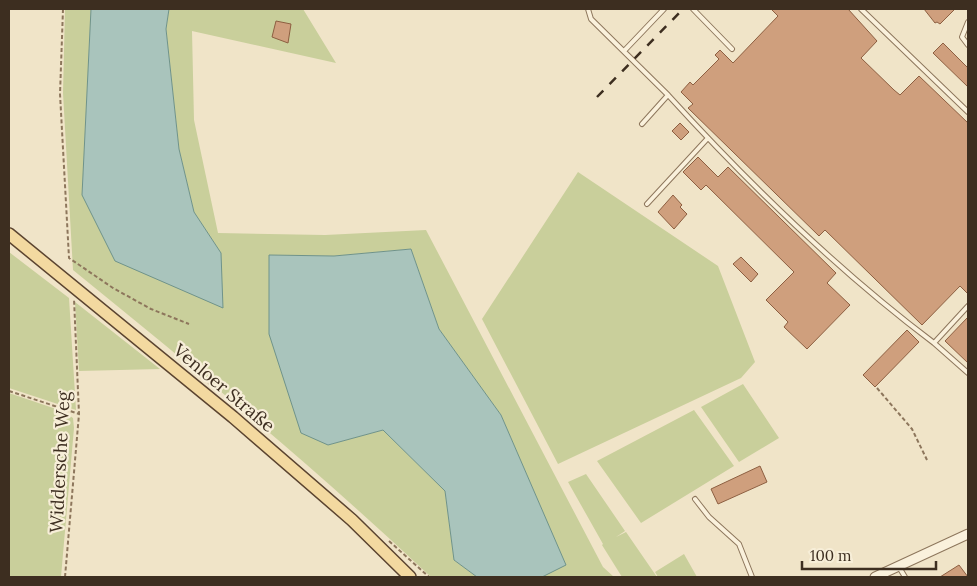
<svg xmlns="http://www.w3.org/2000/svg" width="977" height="586" font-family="Lora,serif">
<rect width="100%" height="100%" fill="#f0e4c8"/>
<path fill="#c9cf9b" d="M65 9H91L82 195 221 253 194 212 179 149 166 29 169 9H303L336 63 192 31 194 120 218 233 325 235 426 230 603 567 614 577H542L565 564 501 415 439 329 411 249 334 256 269 255 328 445 383 430 445 491 454 560 477 577H431C316 469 195 369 73 270L63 93Z
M578 172 718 266 755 362 741 378 558 464 482 319Z
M9 252 69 298 76 410 9 388Z
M75 302 160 369 79 371Z
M743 384 779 438 739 462 701 407Z
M9 393 62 411 73 418 74 428 61 577H9Z
M694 410 734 466 641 523 597 461Z
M586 474 625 531 616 537 626 532 657 577H622L602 545 603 544 568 482Z
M684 554 697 577H658L655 572Z"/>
<path fill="#a9c4bc" stroke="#6f938a" d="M91 9H169L166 29 179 149 194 212 221 253 223 308 115 261 82 195Z
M411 249 439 329 501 415 566 565 542 577H477L454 560 445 491 383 430 328 445 301 433 269 334V255L334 256Z"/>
<path fill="#cf9f7d" stroke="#8d5f41" d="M771 9H848L877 41 861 58 894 90 900 95 919 76 968 123V294L960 286 922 325 825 230 819 236 688 108 693 104 681 92 690 82 693 85 719 59 715 55 720 50 733 63 778 16Z
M924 9H955L940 24 937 22 935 23Z
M276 21 291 24 288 43 272 37Z
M943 43 968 68V87L933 53Z
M680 123 689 132 681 140 672 131Z
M698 157 718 177 728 167 836 273 827 283 850 305 807 349 784 327 788 322 766 300 794 272 706 185 701 190 683 172Z
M673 195 682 205 680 207 687 214 674 229 658 212Z
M741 257 758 274 751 282 733 264Z
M968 317V363L945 341Z
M907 330 919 342 875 387 863 375Z
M760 466 767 482 718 504 711 489Z
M959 565 968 577H940Z"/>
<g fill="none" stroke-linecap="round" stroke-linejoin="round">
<defs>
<path id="service" d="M588 9 591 19 668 95
M693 9 732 49
M861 9 968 112
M968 22 962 37 968 45
M624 51 664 9
M642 124 668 95C749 184 837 270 934 343L968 306
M647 204 708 138
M934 343 968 373
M695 499 709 517 739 544 752 577
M899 567 905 577"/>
<path id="tertiary" d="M875 577 968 534"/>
<path id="primary" d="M9 234 233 417 352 520 410 577"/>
</defs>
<use href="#service" stroke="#8d765c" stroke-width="6"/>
<use href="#tertiary" stroke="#8d765c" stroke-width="11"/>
<use href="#primary" stroke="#5b4430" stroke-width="14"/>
<path stroke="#8d765c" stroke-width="2" stroke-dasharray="4 2.5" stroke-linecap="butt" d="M63 9 60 94 69 258 113 288 151 309 189 324
M198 375 216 389
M877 388 912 429 927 460
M9 391 79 414
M389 541 429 577
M65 577 79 414 74 299"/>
<use href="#service" stroke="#faf1dc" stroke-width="4"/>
<use href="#tertiary" stroke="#faf1dc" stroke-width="9"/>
<use href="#primary" stroke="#f3d9a0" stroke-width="11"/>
<path stroke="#3d2e20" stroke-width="2.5" stroke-dasharray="9 9" stroke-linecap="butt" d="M597 97 683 9"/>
</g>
<g text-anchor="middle" stroke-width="4.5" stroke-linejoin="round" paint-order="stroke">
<g font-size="18" fill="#3d2e20" stroke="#f7eed8">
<text transform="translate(224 388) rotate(40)" y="6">Venloer Straße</text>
<text transform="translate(60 462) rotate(-87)" y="6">Widdersche Weg</text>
</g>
</g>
<rect width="977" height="586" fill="none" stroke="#3d2e20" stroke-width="20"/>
<path d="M802 561v8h134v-8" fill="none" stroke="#3d2e20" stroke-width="2.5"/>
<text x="810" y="561" font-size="15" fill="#3d2e20" stroke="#f7eed8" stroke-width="4" paint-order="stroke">100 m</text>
</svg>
